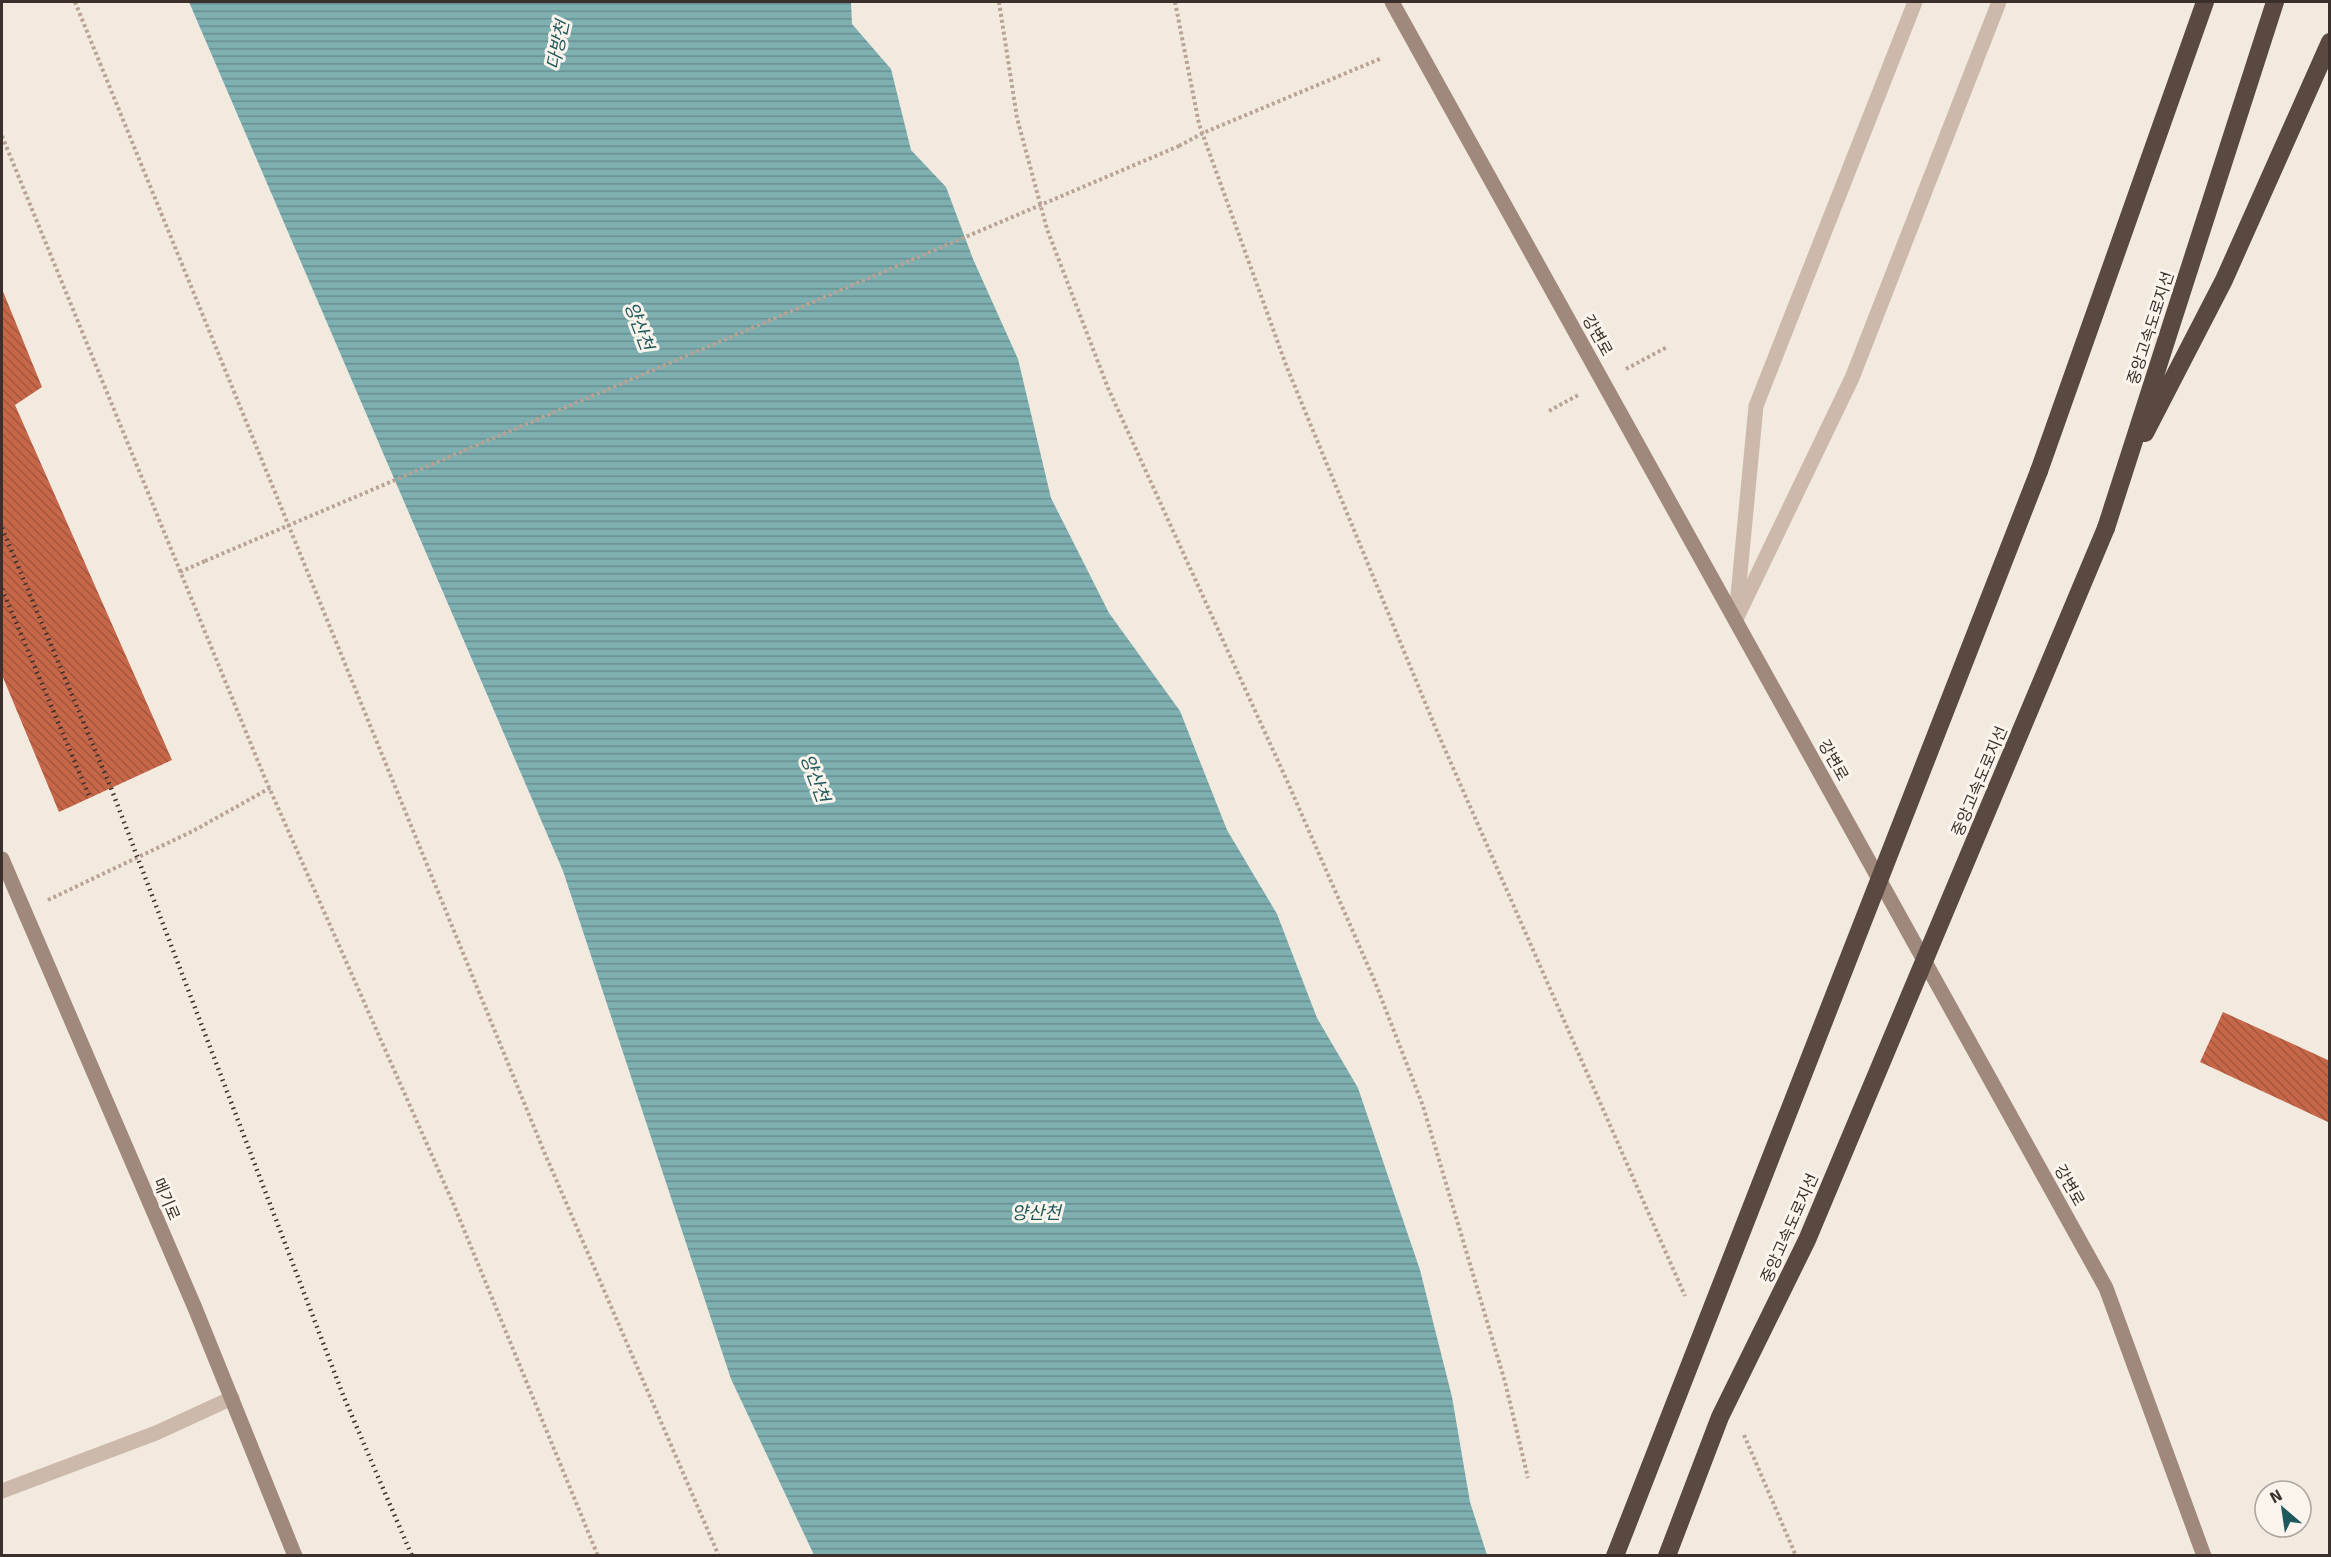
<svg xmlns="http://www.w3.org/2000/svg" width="2331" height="1557" font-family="Signika,'Noto Sans KR',sans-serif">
<defs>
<pattern id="water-rules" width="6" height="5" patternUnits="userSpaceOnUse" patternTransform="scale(1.5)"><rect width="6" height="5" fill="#7eafb1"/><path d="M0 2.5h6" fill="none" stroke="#688f90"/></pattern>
<pattern id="building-back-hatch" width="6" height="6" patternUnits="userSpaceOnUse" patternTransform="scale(1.5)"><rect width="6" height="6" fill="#c76749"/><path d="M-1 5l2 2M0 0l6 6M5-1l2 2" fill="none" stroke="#a3553d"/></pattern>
</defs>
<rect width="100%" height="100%" fill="#f3eadf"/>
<path fill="url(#water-rules)" d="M189 2H851L852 24 891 69 911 150 946 187 973 259 1018 359 1051 498 1109 613 1180 711 1227 830 1277 914 1317 1018 1358 1088 1420 1270 1452 1397 1470 1502 1487 1555H814L731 1379 563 871Z"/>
<path fill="url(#building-back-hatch)" d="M2 289 42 387 15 405 172 760 59 812 2 675Z
M2223 1012 2330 1061V1123L2200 1062Z"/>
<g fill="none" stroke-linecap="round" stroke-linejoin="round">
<path stroke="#b8a395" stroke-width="4" stroke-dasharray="3 3" stroke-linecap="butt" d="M75 2 545 1154 719 1556
M999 2 1017 118 1047 229 1108 388 1288 783 1375 982 1423 1106 1505 1382 1528 1478
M1175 2 1199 124 1286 365 1436 729 1685 1296
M2 136 264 776 453 1203 598 1556
M1179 146 1203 133 1382 58
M1626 369 1667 347
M1549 411 1580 394
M180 572 205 561
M48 900 193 831 270 788
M1744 1435 1796 1556"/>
<path stroke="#ccb9ab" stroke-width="15" d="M1736 616 1756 406 1915 2
M2 1491 156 1433 232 1398"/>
<path stroke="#ccb9ab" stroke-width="15" d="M1736 619 1852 378 1999 2"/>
<path stroke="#a0887c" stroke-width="15" d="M1392 2 2106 1288 2204 1556
M2 859 195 1308 295 1556"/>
<path stroke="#5a4941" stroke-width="18" d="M2145 433 2224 280 2330 42
M2039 471 2205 2
M2106 528 2275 2"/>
<path stroke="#3a2f2a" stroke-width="4.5" stroke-dasharray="1.5 4.5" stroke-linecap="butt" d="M2 528 111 788 343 1395 412 1556
M2 589 90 798"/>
<path stroke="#b8a395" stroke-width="4" stroke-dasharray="3 3" stroke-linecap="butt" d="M205 561 1179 146"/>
<path stroke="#5a4941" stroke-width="18" d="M1615 1556 2039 471
M1667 1556 1720 1417 1807 1240 2106 528"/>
</g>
<g text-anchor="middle" stroke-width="6" stroke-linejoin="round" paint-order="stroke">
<g font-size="16" fill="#3a2f2a" stroke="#faf4ec">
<text transform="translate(2150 328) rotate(-72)" y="6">중앙고속도로지선</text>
<text transform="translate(1598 335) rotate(61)" y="6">강변로</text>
<text transform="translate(1834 760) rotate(61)" y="6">강변로</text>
<text transform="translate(1979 781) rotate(-67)" y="6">중앙고속도로지선</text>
<text transform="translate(2070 1185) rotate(61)" y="6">강변로</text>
<text transform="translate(167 1199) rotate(67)" y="6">메기로</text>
<text transform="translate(1789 1228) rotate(-66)" y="6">중앙고속도로지선</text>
</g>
<g font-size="18" font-style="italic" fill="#1f595c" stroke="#faf4ec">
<text transform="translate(558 45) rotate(-78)" y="6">다방천</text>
<text transform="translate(639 326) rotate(69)" y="6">양산천</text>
<text transform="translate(815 778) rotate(69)" y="6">양산천</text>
<text x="1036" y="1219">양산천</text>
</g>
</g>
<rect width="2331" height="1557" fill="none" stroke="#3a2f2a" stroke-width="6"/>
<g transform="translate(2283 1509) rotate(331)"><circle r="28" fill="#faf4ec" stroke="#ada59e" stroke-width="1.5"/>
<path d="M0-4.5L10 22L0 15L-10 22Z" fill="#1f595c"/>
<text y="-9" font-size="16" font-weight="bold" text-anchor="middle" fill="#3a2f2a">N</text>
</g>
</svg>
